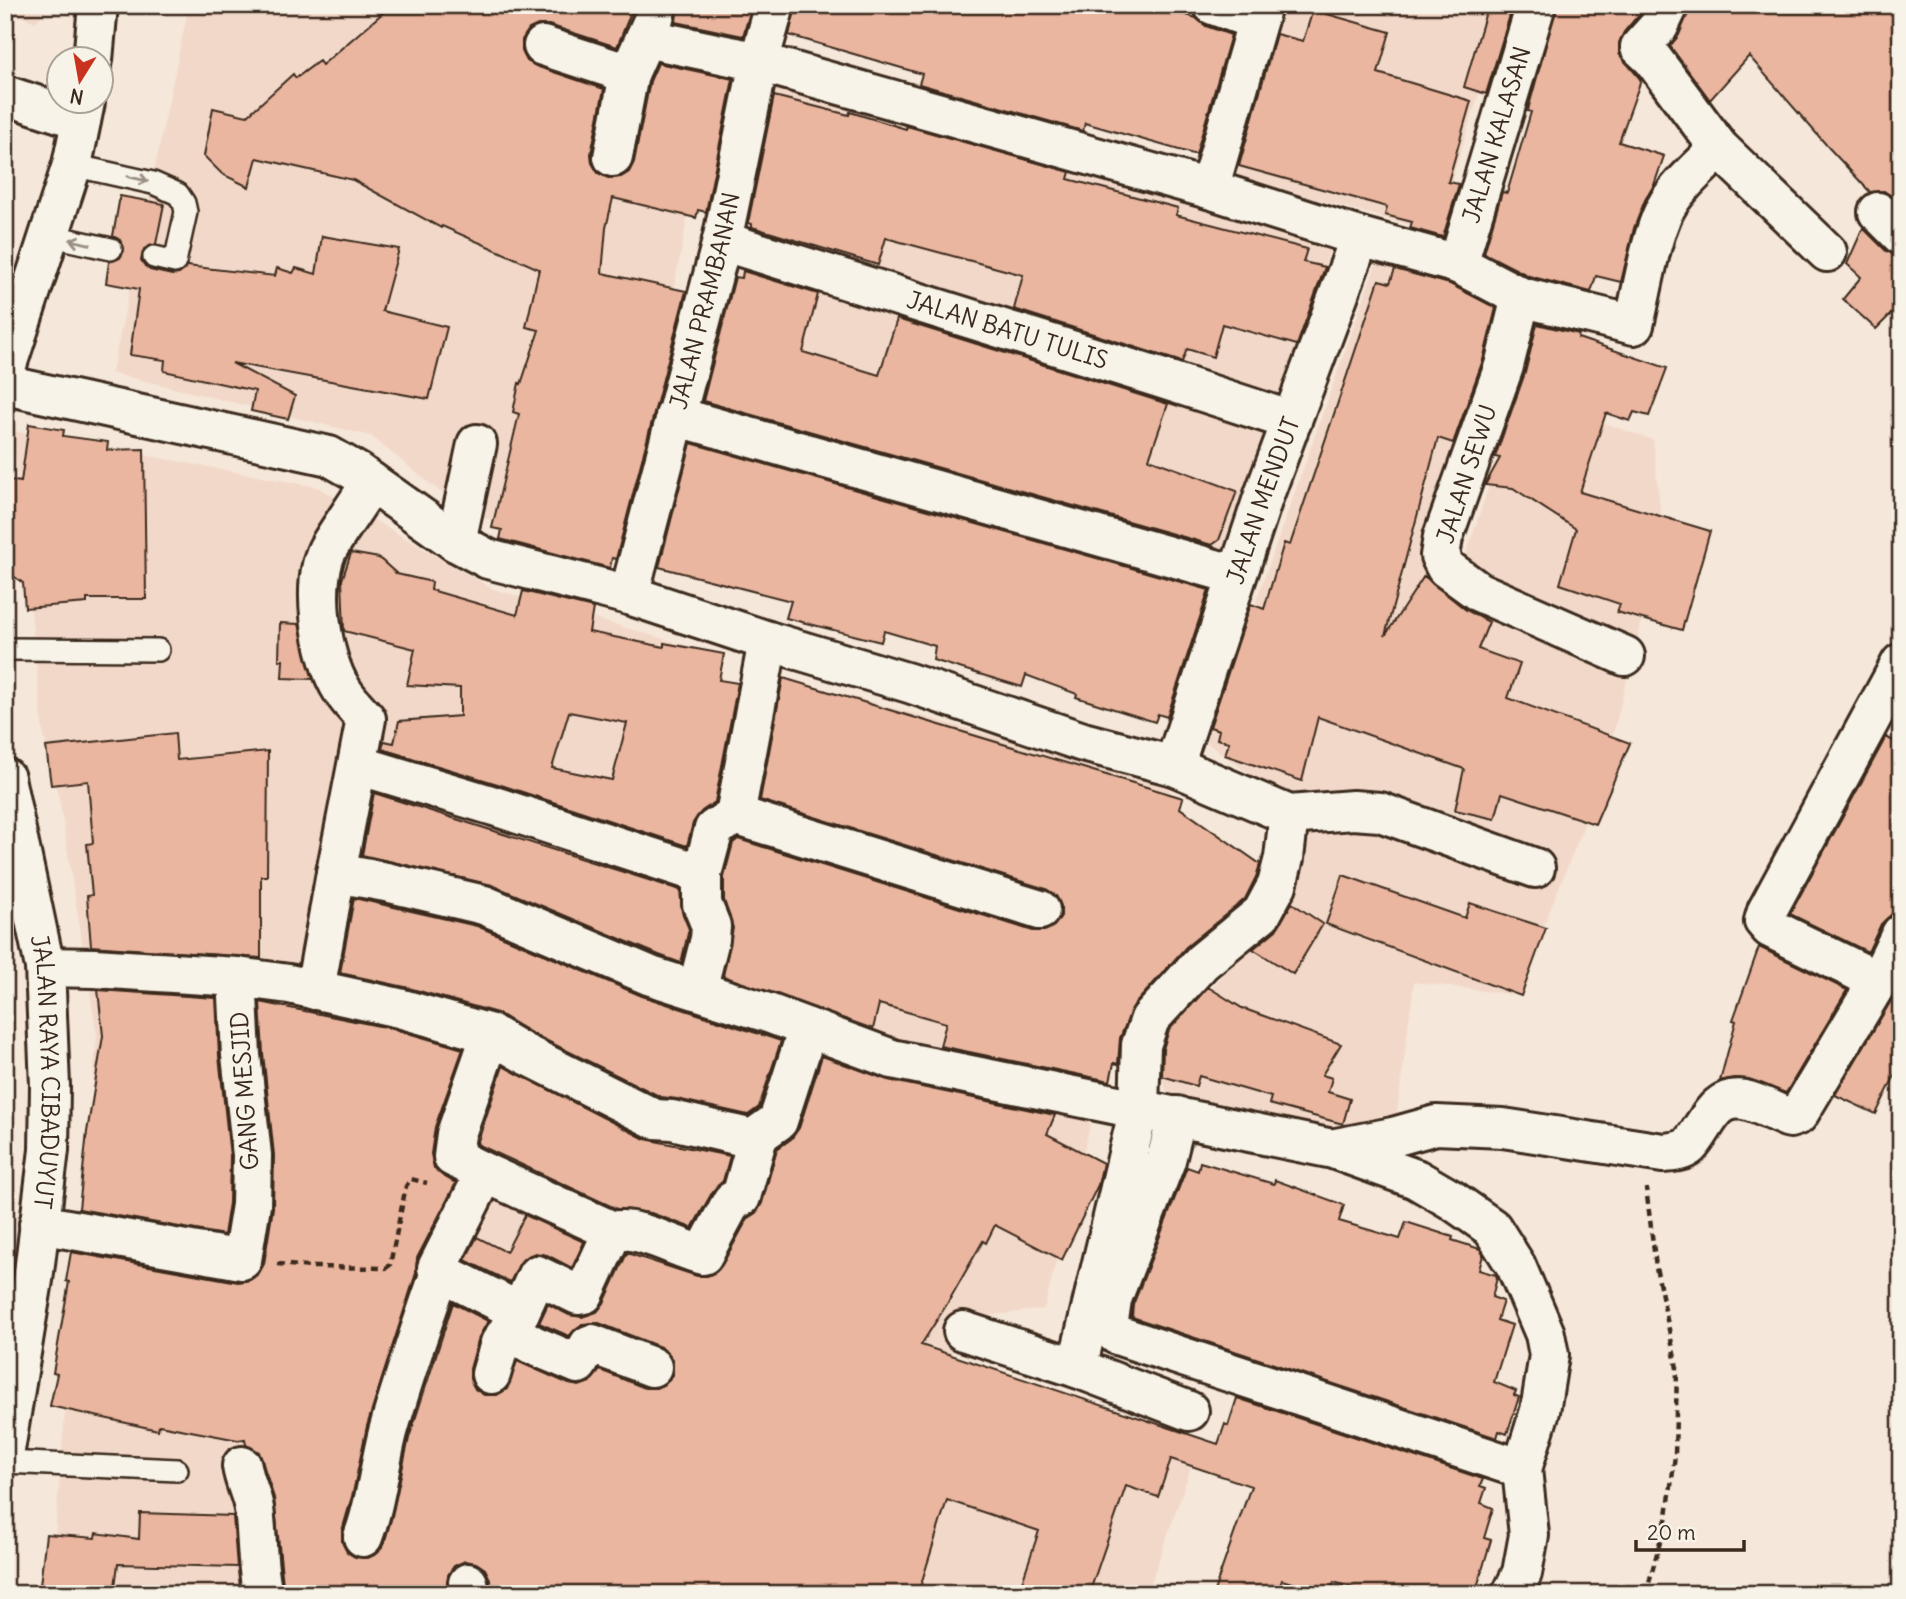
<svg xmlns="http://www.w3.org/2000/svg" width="1906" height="1599" font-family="Delius,sans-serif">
<rect width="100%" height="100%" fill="#f5e7d9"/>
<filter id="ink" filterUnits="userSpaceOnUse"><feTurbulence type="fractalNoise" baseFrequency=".0143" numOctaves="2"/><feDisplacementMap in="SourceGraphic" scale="14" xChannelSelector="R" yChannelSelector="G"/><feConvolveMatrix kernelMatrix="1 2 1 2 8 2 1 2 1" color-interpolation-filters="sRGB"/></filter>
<g filter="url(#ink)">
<path fill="#f2d8c8" d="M5 5H49L36 22 5 10Z
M189 5H744L687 220 622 556 467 513 371 436 112 373Z
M1282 5H1507L1435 232 1229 175Z
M767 85 1332 242 1284 397 950 291 730 228Z
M728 258 1273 425 1235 559 1097 518 865 440 695 413Z
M1376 264 1441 282 1489 311 1488 352 1430 537 1456 584 1520 394 1653 440 1663 538 1600 785 1516 995 1414 982 1394 1136H1348L1270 1121 1167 1092 1160 1073 1185 1018 1247 948 1297 809 1206 742Z
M13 431 317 487 493 589 718 655 700 834 730 841 1059 940 1079 908 1051 877 771 789 795 681 1168 784 1181 835 1121 973 1093 1114 1044 1309 943 1321 953 1356 1200 1441 1147 1594H499L465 1461 440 1594H50L97 1035 60 803 43 732Z
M5 962 16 1036 5 1133Z"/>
<path fill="#ebb69f" stroke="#3b2a1e" stroke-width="2" fill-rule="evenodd" d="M392 5H634L617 47 549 25H538L529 29 522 40V51L527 61 536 66 604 89 591 154 592 163 598 173 608 178 621 177 629 172 634 162 650 81 658 63 733 79 706 212 698 210 696 218 613 198 606 228 602 273 686 291 616 559 612 558 610 568 500 539 502 530 492 528 519 414 513 412 519 383 521 384 539 330 526 327 539 269 442 226 441 228 353 180 257 158 249 187 222 174 204 156 213 108 247 116 293 74 296 78 319 61 322 65Z
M678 5H752L743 36 676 22Z
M796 5H1155L1196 18 1206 26 1231 35 1196 154H1193L1085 123 1083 131 919 84 922 74 789 35Z
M1488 5H1513L1486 94 1464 87Z
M1557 5H1634L1641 12 1624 32 1619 43V54L1641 80 1619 142 1664 156 1654 185 1645 200 1634 228 1621 282 1596 276 1591 292 1529 276 1484 253 1502 192 1507 193 1531 112 1528 111 1529 106Z
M1691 5H1901V204L1884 191 1870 192 1829 148 1749 56 1710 100 1670 46 1679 35Z
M1313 10 1390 32 1378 73 1471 101 1448 182 1459 184 1443 237 1410 228 1412 222 1385 215 1387 207 1239 166 1276 34 1303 41Z
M774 96 849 115 850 112 906 129 907 126 1070 172 1068 179 1178 208 1176 215 1307 249 1303 262 1325 267 1297 345 1222 324 1213 357 1187 349 1182 362 1014 309 1023 275 886 238 878 265 752 227V224L748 223Z
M120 196 164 204 156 244 144 249 141 260 145 266 150 270 172 275 179 274 187 266 275 276 277 268 293 273 296 268 316 274 322 236 399 249 382 311 447 327 429 399 232 363 295 396 288 419 251 411 255 391 164 371 165 360 130 355 139 289 106 283 109 262 120 258 124 251 120 240 113 236Z
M1863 228 1886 251 1901 256V304L1876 329 1843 299 1861 277 1847 264Z
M1395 269 1450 284 1496 308 1483 360 1453 443 1438 438 1385 636 1424 576 1466 610 1489 622 1478 649 1520 664 1508 698 1630 743 1595 824 1502 793 1495 819 1455 810 1464 769 1318 717 1302 781 1225 755 1229 742 1217 739 1219 730 1210 727 1251 604 1264 609 1284 543 1290 545 1379 280 1390 283Z
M743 271 818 294 803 352 879 375 897 319 1168 404 1149 459 1237 491 1219 540 1212 545 703 401 735 277 742 278Z
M1537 324 1579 334 1578 338 1667 368 1649 416 1634 412 1630 421 1606 413 1580 492 1710 531 1682 630 1617 612 1620 604 1560 584 1576 529 1513 488 1485 485 1500 458 1495 457 1525 373Z
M29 424 64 430 63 436 108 442 107 450 144 449 146 599H87V603L25 608 23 583 12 575 10 542H5V520L9 480 21 482Z
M691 443 1209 590 1167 717 1158 714 1155 722 1076 697 1077 694 1026 675 1022 687 933 660 935 646 884 631 881 642 786 618 791 601 659 567Z
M351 553 379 558 397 574 432 582 431 590 517 615 523 591 593 608 589 632 664 647V643L724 654 719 680 738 683 715 802 702 811 693 823 687 846 501 785 382 749 384 741 394 743 399 721 460 716V688L407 685 415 649 344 631 342 580ZM569 712 627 723 612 780 552 768Z
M280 623 299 624 313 679 282 678 283 660H279Z
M783 678 1183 798 1180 808 1260 864 1256 877 1245 899 1186 947 1134 1005 1120 1038 1118 1064 1114 1063 1110 1081 940 1046 946 1023 879 1004 873 1029 723 976 733 928 724 900V877L733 843 738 839 1033 931H1044L1054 926 1061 916V906L1056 896 1046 889 760 800Z
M175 733 177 760 268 751 267 876H261V958L91 946 87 896 92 895 87 844 93 843 88 781 51 785 46 747Z
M1886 737 1901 745V899L1892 914 1881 924 1868 952 1790 914Z
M374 793 680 890 682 912 689 929 681 963 659 955 492 885 362 855Z
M1343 875 1465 918 1470 903 1546 928 1521 996 1326 924Z
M354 898 477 926 642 996 781 1041 759 1107 748 1115 677 1099 661 1097 533 1034 497 1013 405 987 340 973Z
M1292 903 1323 924 1293 974 1253 949 1276 930Z
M1759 947 1847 990 1786 1093 1749 1079 1734 1078 1720 1081 1736 1021 1733 1020Z
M1901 984V1063L1876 1114 1835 1095Z
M1208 987 1242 1008 1341 1044 1322 1075 1332 1078 1328 1092 1350 1099 1343 1124 1269 1104 1271 1097 1199 1076 1196 1086 1162 1076 1163 1049 1169 1030Z
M98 990 216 998 219 1056 230 1156 229 1203 224 1235 79 1209 87 1132 103 1036Z
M260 1002 394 1029 463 1049 435 1127 431 1154 434 1168 443 1176 456 1183 417 1258 416 1273 367 1426 353 1493 342 1531V1542L347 1552 355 1557 368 1558 378 1553 384 1544 392 1516 409 1438 453 1303 488 1321 479 1337 470 1369V1379L475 1389 484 1395H497L507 1389 517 1361 569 1384 579 1386 590 1382 600 1370 645 1388H656L666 1383 673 1374V1363L668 1353 660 1347 599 1323 582 1324 569 1336 539 1323 548 1304 569 1315 582 1317 597 1312 604 1303 627 1253 697 1276H707L716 1272 722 1265 748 1218 757 1212 762 1203 777 1149 791 1139 799 1128 822 1056 888 1080 1055 1115 1047 1134 1103 1163 1098 1185 1062 1260 995 1225 986 1243 983 1241 947 1304 921 1345 1218 1444 1225 1424 1228 1426 1237 1398 1483 1479 1480 1486 1486 1488 1481 1503 1493 1508 1484 1538 1491 1540 1475 1594H1372L1334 1582 1328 1594 1282 1580 1277 1594H1213L1251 1486 1171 1459 1158 1497 1126 1486 1089 1594H1018L1039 1531 947 1500 918 1594H491L490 1579 485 1569 476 1563 465 1561 454 1566 448 1575V1594H284L274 1498 259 1452 246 1445 245 1439 238 1440 159 1425 158 1430 50 1406 57 1374 53 1373 69 1282 66 1281 71 1252 238 1282 250 1280 259 1273 264 1264 273 1208 274 1155 263 1053Z
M503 1066 645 1139 730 1156 723 1181 713 1191 692 1228 651 1213 617 1209 477 1144Z
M1200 1162 1274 1184 1275 1180 1344 1205 1339 1221 1400 1239 1406 1222 1453 1237 1452 1240 1480 1249 1483 1255 1479 1270 1496 1275 1497 1278 1492 1297 1503 1301 1497 1320 1512 1325 1494 1382 1516 1391 1514 1395 1519 1397 1507 1434 1499 1431 1497 1438 1132 1317 1133 1305 1187 1167 1198 1171Z
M525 1215 584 1242 572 1268 547 1255 535 1253 524 1258 510 1282 465 1260 477 1237 506 1252Z
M140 1513 233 1516 237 1567 118 1564 114 1594H39L46 1534 95 1538 96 1533 139 1539Z"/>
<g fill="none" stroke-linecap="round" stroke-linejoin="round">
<defs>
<path id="lane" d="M72 165 153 183 178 194 184 203 186 212 175 262 154 257
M48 235 111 249
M5 649 158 650
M5 1462 177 1470"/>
<g id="street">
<path d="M1213 5 1257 21"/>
<path d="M1669 5 1659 26 1640 47 1652 58 1719 148 1827 252"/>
<path d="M645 38 759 62 1209 189 1360 237 1458 264 1521 297 1634 325C1642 292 1650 238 1665 209 1677 186 1701 167 1719 148"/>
<path d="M543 46 629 74"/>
<path d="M5 95 81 120"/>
<path d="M613 157 629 74 654 18 657 5"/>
<path d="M1209 189 1262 5"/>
<path d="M1878 212 1901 235"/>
<path id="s1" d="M722 241 1163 379 1292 421"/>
<path id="s2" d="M1458 264 1536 5"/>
<path d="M1521 297 1504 366 1443 537 1440 556 1446 568 1479 592 1625 656"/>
<path d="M5 385 329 456 357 472 456 542 488 559 629 595 768 641 909 683 1083 742 1174 766 1289 815 1353 810 1380 812 1535 868"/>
<path d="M675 416 1236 575"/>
<path d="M371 482C358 503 343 524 330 545 309 579 321 658 342 690 348 700 358 710 366 719L336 873 386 882 484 905 651 976 768 1013 892 1059 1333 1149 1416 1179 1452 1200 1492 1228 1516 1266 1545 1334 1549 1355 1540 1411 1522 1469 1529 1535 1522 1573 1512 1594"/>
<path d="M456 542 477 444"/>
<path id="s3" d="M629 595 722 241 759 62 775 5"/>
<path d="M358 765 494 806 702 874"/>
<path id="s4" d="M1174 766 1264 495 1360 237"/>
<path d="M735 815 1040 910"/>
<path d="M45 967 94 968 237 977"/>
<path d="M1878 981 1770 928 1764 921 1767 911 1901 663"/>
<path d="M315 990 336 873"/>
<path d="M697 990 710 939 711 926 702 904V874L714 829 735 815 768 641"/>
<path d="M491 1034 456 1134 453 1157 485 1173 437 1268 440 1272 520 1312"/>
<path d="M1177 1116 1166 1160 1112 1299 1108 1327 1117 1335 1522 1469"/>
<path d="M1336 1148 1393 1137 1436 1125 1503 1128 1663 1153C1672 1152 1682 1152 1689 1146 1706 1129 1713 1094 1744 1100 1760 1103 1775 1113 1790 1118L1798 1115 1878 981 1901 934"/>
<path d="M485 1173 613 1231C637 1225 678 1249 703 1255L732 1201 741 1197 757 1140 761 1133 778 1121 808 1028"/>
<path d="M39 1224 242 1260 251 1205 252 1155 241 1055 237 977 289 984 399 1008 491 1034 523 1053 655 1119 672 1120 757 1140"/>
<path d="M509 1331 533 1345 578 1364 589 1345 592 1344 652 1367"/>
<path d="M963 1331 1077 1368 1189 1411"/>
<path d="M1077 1368 1139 1108 1141 1045 1150 1019 1202 962 1262 913 1277 885 1284 858 1289 815"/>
<path d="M491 1374 500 1343 520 1312 537 1275 578 1295 584 1294 613 1231"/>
<path d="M242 1466C244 1481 252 1495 254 1509 258 1538 256 1566 263 1594"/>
<path d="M363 1537C376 1503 379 1467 388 1432 403 1378 422 1325 440 1272"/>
<path d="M468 1583 470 1594"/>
</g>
<g id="secondary">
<path d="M93 60 98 5"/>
<path d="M5 371 72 165 85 102"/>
<path id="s5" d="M5 778 45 967 50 1086 49 1150 33 1280 5 1450"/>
</g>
</defs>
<use href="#lane" stroke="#3b2a1e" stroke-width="26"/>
<use href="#street" stroke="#3b2a1e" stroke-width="44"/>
<use href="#secondary" stroke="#3b2a1e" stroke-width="44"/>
<path stroke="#3b2a1e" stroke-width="4.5" stroke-dasharray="7 5" stroke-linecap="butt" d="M277 1264 312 1267 386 1268 390 1265 406 1186 411 1179 427 1183
M1646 1594 1667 1516 1675 1456 1677 1368 1656 1267 1646 1188"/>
<use href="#lane" stroke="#f7f3e8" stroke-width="21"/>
<use href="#street" stroke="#f7f3e8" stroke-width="38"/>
<use href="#secondary" stroke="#f7f3e8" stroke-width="38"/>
</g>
<defs><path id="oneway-shaft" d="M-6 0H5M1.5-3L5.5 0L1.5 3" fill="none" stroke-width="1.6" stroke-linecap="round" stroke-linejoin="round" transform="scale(1.75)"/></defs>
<g stroke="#998e83">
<use href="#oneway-shaft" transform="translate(138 179) rotate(13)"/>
<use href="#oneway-shaft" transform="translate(80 242) rotate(-167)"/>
</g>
</g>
<g text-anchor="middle" stroke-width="5" stroke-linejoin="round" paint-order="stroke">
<g font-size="24" fill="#3b2a1e" stroke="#f7f3e8">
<text dy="8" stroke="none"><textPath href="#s2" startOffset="135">JALAN KALASAN</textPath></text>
<text dy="8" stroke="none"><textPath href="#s3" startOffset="304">JALAN PRAMBANAN</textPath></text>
<text dy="8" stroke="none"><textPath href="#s1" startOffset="299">JALAN BATU TULIS</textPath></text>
<text transform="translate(1467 474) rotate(-72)" y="8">JALAN SEWU</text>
<text dy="8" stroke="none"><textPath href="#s4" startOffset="280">JALAN MENDUT</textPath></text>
<text dy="8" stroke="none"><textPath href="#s5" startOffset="298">JALAN RAYA CIBADUYUT</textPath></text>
<text transform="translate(245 1091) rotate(-94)" y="8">GANG MESJID</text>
</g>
</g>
<rect width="1906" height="1599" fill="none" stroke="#f7f3e8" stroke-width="28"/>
<rect x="14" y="14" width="1878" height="1571" fill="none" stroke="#3b2a1e" stroke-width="2.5" filter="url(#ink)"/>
<g transform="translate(80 80) rotate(191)"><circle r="33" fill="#f7f3e8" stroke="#aca397" stroke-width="2"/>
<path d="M0-5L12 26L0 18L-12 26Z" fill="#c8321e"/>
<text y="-10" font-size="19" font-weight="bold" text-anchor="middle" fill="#3b2a1e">N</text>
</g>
<path d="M1636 1540v10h108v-10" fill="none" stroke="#3b2a1e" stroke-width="3.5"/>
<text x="1647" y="1540" font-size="21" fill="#3b2a1e" stroke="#f7f3e8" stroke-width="5" paint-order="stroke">20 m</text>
</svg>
